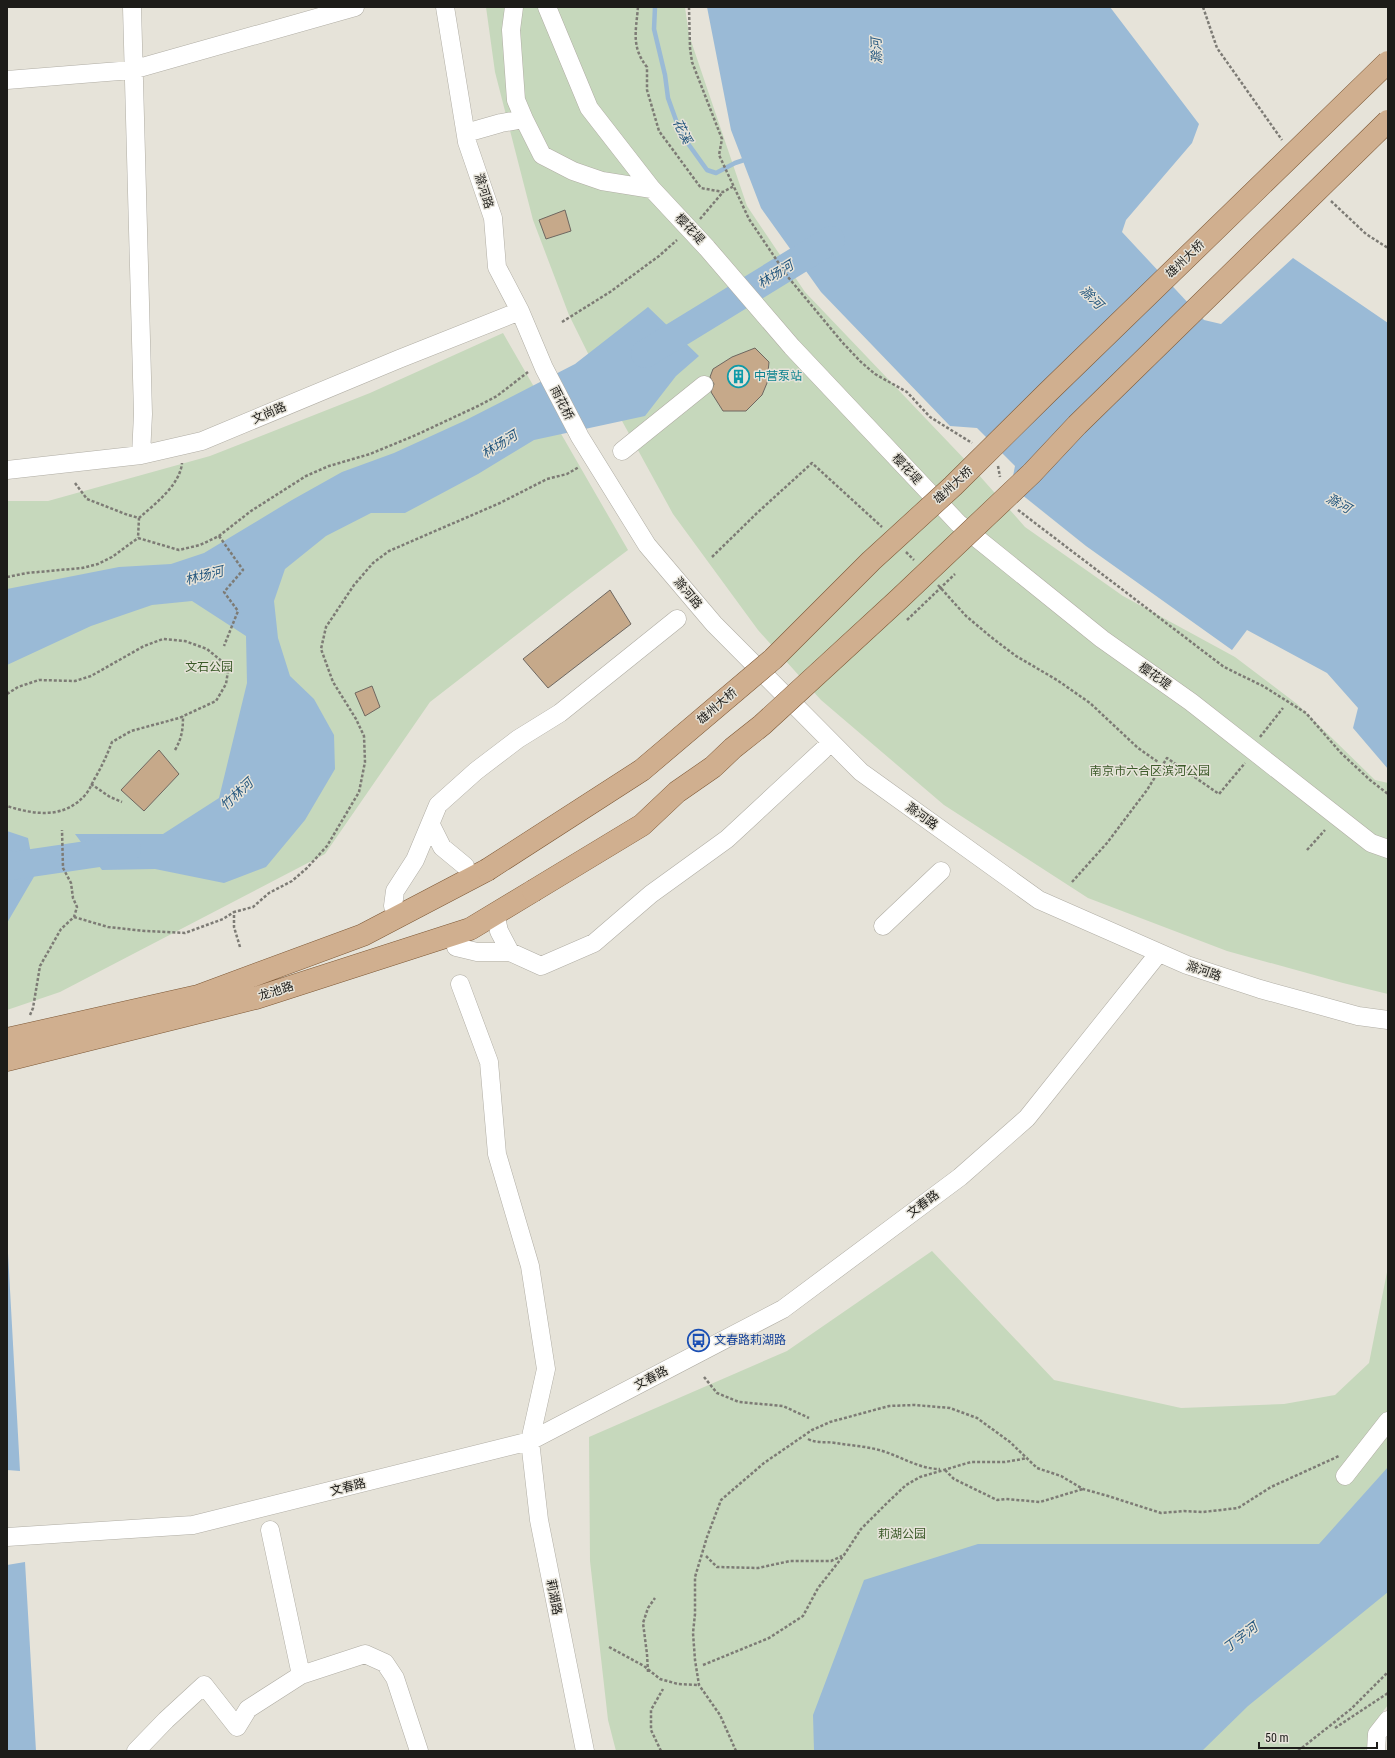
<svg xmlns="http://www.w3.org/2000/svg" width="1395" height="1758" font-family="'Roboto Condensed','Noto Sans SC',sans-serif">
<rect width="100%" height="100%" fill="#e6e3d9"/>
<path fill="#c6d8bc" d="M486 7H685L689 35 747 206 805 292 970 465 1025 527 1123 596 1235 657 1297 704 1375 780 1388 783V994L1343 983 1227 951 1088 898 944 805 821 700 758 630 673 514 616 410 569 315 533 220 495 72Z
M503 333 628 550 572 592 430 702 325 854 60 992 7 1010V501H48L210 456 370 393Z
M932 1251 1054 1380 1181 1408 1284 1404 1335 1395 1369 1363 1388 1267V1705L1378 1718 1365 1751H616L608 1720 590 1561 589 1437 787 1351Z"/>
<path fill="#9abad6" d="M707 7H1110L1199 124 1192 143 1126 220 1122 232 1204 320 1221 324 1293 258 1388 323V769L1353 728 1358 708 1327 673 1247 630 1232 650 1086 546 1011 486 1015 466 977 428 950 426 821 292 761 208 731 130Z
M648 307 699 356 676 376 645 416 534 440 478 474 405 513H371L326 536 285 569 274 601 278 638 290 676 314 699 334 735 335 769 305 820 266 867 224 883 155 869 102 870 75 834H163L219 798 247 683 246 636 192 601 152 605 91 626 7 665V589L119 567 171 564 204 553 292 500 342 472 394 453 464 421 575 364Z
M7 831 28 838 35 875 7 923Z
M7 1235 20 1471 7 1470Z
M1388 1467V1592L1248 1706 1202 1751H814L813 1715 864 1580 978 1544H1319Z
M25 1562 36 1751H7V1565Z"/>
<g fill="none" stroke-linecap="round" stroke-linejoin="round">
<path stroke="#9abad6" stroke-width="4.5" d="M655 7 654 29 665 75 668 98 677 123 684 138 707 170 716 173 735 163 747 159"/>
<path stroke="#9abad6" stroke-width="28" d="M645 354 831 240
M7 864 11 866 127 849"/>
</g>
<path fill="#c6a98a" stroke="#6e6760" d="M565 210 571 231 546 239 539 220Z
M755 348 769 362 767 383 762 395 746 411H723L711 392 714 384 710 377 713 369 732 357Z
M610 590 631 624 548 688 523 659Z
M372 686 380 707 365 716 355 693Z
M159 750 179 774 144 811 121 790Z"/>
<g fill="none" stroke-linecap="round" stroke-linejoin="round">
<defs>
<path id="minor" d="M132 7 143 414 141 455
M445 7 467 142 493 218 497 267 520 311 544 368 580 437 647 545 714 624 861 772 1039 900 1187 965 1260 989 1358 1016 1388 1020
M514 7 511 30 516 100 524 119
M547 7 589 108 652 189 707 248 792 347 958 523 1102 639 1191 702 1371 843 1388 849
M7 80 132 70 355 7
M466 133 501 123 524 119 542 155 573 171 602 181 652 189
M622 451 704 385
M7 470 141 455 202 441 399 359 520 311
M431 825 442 847 465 866
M393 906 395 891 415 860 438 805 476 771 518 739 560 713 677 619
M496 918 499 931 510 952
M883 926 941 871
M456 947 477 952H510L541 966 594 943 651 894 727 839 823 750
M460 984 489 1062 497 1154 530 1266 546 1369 530 1441 539 1520 585 1751
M1345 1476 1388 1421
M270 1530 301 1675
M7 1537 193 1525 530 1441 783 1309 960 1177 1027 1118 1158 954
M136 1751 166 1720 204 1685 237 1727 248 1709 301 1675 365 1654 385 1663 395 1678 419 1751
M1376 1751 1377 1734 1388 1720"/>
<path id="major" d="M7 1039 198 996 363 935 487 870
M7 1060 256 998 470 929 533 891"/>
</defs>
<use href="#minor" stroke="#b0ada4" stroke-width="19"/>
<use href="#major" stroke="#7d5836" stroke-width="23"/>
<path stroke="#7d7b75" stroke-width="2.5" stroke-dasharray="3 2" stroke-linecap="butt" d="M638 7C636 31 631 47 647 67V90L659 131 701 188 723 192 734 186
M689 7 690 48 692 62 722 139 719 155 749 219 788 277 842 342 861 362 875 374 907 392 930 417 972 443
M1203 7 1217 48 1282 140
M1331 201 1366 234 1388 248
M700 219 723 192
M562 322 610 292 659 256 677 240
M998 466 1000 477
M75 483 87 499 128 515 139 518 138 538
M1018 510 1224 667 1263 686 1306 713 1341 753 1370 780 1388 794
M139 518C155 504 180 485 182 463
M219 536 243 570 224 592 238 611 224 646
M906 552 914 560
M712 557 757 513 812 463 882 527
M7 577 27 573 82 568 98 564 112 557 138 538 179 550 200 545 219 536 251 511 306 476 329 466 370 454 416 435 478 406 497 396 528 372
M938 585 966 616 991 637 1016 656 1057 680 1090 703 1138 748 1158 762
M907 620 955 574
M7 694 18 687 39 680 75 681 91 676 144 646 163 639 185 641 207 649 224 663 228 671 226 684 216 701 179 718 131 731 112 742C107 755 102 766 95 778 92 783 90 789 86 794 65 819 35 815 7 806
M1260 737 1283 708
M175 750C182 738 183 729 183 716
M91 784 110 797 122 802
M1307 850 1325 830
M1072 882 1107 843 1147 790 1167 758 1219 794 1245 763
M74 917 108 927 145 931 185 933 223 919 234 912
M240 947 234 927V912L253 907 269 893 292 881 307 868 327 846 359 792 365 762 364 736 356 719 333 682 321 649 326 627 354 585 373 563 389 551 500 503 547 479 567 474 579 467
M30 1015 33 1008 40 966 61 929 74 917 77 907 73 898 71 883 63 868 62 830
M704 1377 717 1393 739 1402 783 1406 809 1418
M808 1439C818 1444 825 1441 835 1443 848 1445 862 1446 875 1449 898 1454 917 1469 940 1469
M945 1470 954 1479 997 1500 1006 1499 1040 1502 1083 1489
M706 1556 717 1567 758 1568 790 1561H831L842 1556
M609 1647 644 1666 660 1679 678 1684 699 1685
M703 1665 769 1638 803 1616 818 1588 844 1555 861 1529 887 1503 906 1485 920 1477 971 1462H1005L1028 1458
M648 1672 647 1654 643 1623 648 1608 655 1598
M1335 1728 1388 1693
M661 1751 651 1730V1710L663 1689
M736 1751 720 1715 699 1685 695 1660 693 1633 695 1614V1577L707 1537 721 1500 764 1463 812 1430 830 1422 889 1406 915 1405 950 1408 977 1418 1010 1442 1037 1468 1061 1476 1083 1489 1108 1496 1161 1513 1184 1511 1203 1512 1238 1508 1271 1487 1339 1456
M1298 1751 1351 1709 1388 1672"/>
<use href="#minor" stroke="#fff" stroke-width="18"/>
<use href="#major" stroke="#d0af8f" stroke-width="22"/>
<defs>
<path id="major-bridge" d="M487 870 642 770 773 659 871 561 953 486 1047 393 1388 62
M533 891 642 825 677 792 713 767 733 748 762 725 899 599 1032 473 1077 425 1388 121"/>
</defs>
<use href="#major-bridge" stroke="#7d5836" stroke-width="23" stroke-linecap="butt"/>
<use href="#major-bridge" stroke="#d0af8f" stroke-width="22"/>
</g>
<defs>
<symbol id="building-ring" viewBox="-11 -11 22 22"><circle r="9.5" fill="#e6e3d9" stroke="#0f9aa8" stroke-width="1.5"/><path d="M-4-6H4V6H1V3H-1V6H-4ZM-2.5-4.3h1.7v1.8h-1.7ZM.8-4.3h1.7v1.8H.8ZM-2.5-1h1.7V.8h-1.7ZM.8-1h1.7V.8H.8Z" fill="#0f9aa8"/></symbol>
<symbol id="bus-ring" viewBox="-11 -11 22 22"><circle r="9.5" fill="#e6e3d9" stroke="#1a4fb4" stroke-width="1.5"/><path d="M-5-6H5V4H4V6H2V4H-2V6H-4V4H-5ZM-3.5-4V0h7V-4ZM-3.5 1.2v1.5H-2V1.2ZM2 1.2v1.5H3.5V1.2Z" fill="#1a4fb4"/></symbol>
</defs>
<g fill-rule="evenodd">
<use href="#building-ring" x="726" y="364" width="25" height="25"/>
<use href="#bus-ring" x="686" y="1328" width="25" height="25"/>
</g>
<g text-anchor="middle" stroke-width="3" stroke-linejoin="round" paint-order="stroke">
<g font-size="12" fill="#1d1c19" stroke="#e6e3d9">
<text transform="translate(484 191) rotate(72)" y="4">滁河路</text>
<text transform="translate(690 229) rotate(47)" y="4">樱花堤</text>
<text transform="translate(1185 259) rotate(-44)" y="4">雄州大桥</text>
<text transform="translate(562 403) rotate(63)" y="4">雨花桥</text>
<text transform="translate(269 413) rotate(-23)" y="4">文尚路</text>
<text transform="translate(907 469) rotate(47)" y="4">樱花堤</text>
<text transform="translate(953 485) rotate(-43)" y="4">雄州大桥</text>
<text transform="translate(688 593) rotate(50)" y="4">滁河路</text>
<text transform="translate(1155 676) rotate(35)" y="4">樱花堤</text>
<text transform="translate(717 706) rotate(-41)" y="4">雄州大桥</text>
<text transform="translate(922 816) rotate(36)" y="4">滁河路</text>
<text transform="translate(1204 971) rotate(19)" y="4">滁河路</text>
<text transform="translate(276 991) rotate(-18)" y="4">龙池路</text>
<text transform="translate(923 1204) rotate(-37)" y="4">文春路</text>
<text transform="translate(651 1378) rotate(-28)" y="4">文春路</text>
<text transform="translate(348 1487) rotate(-14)" y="4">文春路</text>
<text transform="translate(554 1597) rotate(79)" y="4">莉湖路</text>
</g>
<g font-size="12" fill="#0d838f" stroke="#e6e3d9" text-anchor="start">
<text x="754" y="380">中营泵站</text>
</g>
<g font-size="12" fill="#3b5a28" stroke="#e6e3d9">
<text x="209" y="671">文石公园</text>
<text x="1150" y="775">南京市六合区滨河公园</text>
<text x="902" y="1538">莉湖公园</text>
</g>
<g font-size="12" fill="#164399" stroke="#e6e3d9" text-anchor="start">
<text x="714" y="1344">文春路莉湖路</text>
</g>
<g font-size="13" font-style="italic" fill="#26587f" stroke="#e6e3d9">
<text transform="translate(876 51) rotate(-92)" y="5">滁河</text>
<text transform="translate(683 131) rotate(64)" y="5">花溪</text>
<text transform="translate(775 274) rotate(-32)" y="5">林场河</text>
<text transform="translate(1092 297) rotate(45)" y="5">滁河</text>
<text transform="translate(499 444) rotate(-32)" y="5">林场河</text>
<text transform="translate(1339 503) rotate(29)" y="5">滁河</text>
<text transform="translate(204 575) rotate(-14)" y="5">林场河</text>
<text transform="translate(236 794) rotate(-43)" y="5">竹林河</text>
<text transform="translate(1240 1637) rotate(-37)" y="5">丁字河</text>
</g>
</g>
<rect width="1395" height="1758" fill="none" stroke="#1d1c19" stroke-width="16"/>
<path d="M1259 1742v6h118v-6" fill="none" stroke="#1d1c19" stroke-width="2"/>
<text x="1265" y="1742" font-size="12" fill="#1d1c19" stroke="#e6e3d9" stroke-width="3" paint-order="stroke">50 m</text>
</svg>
